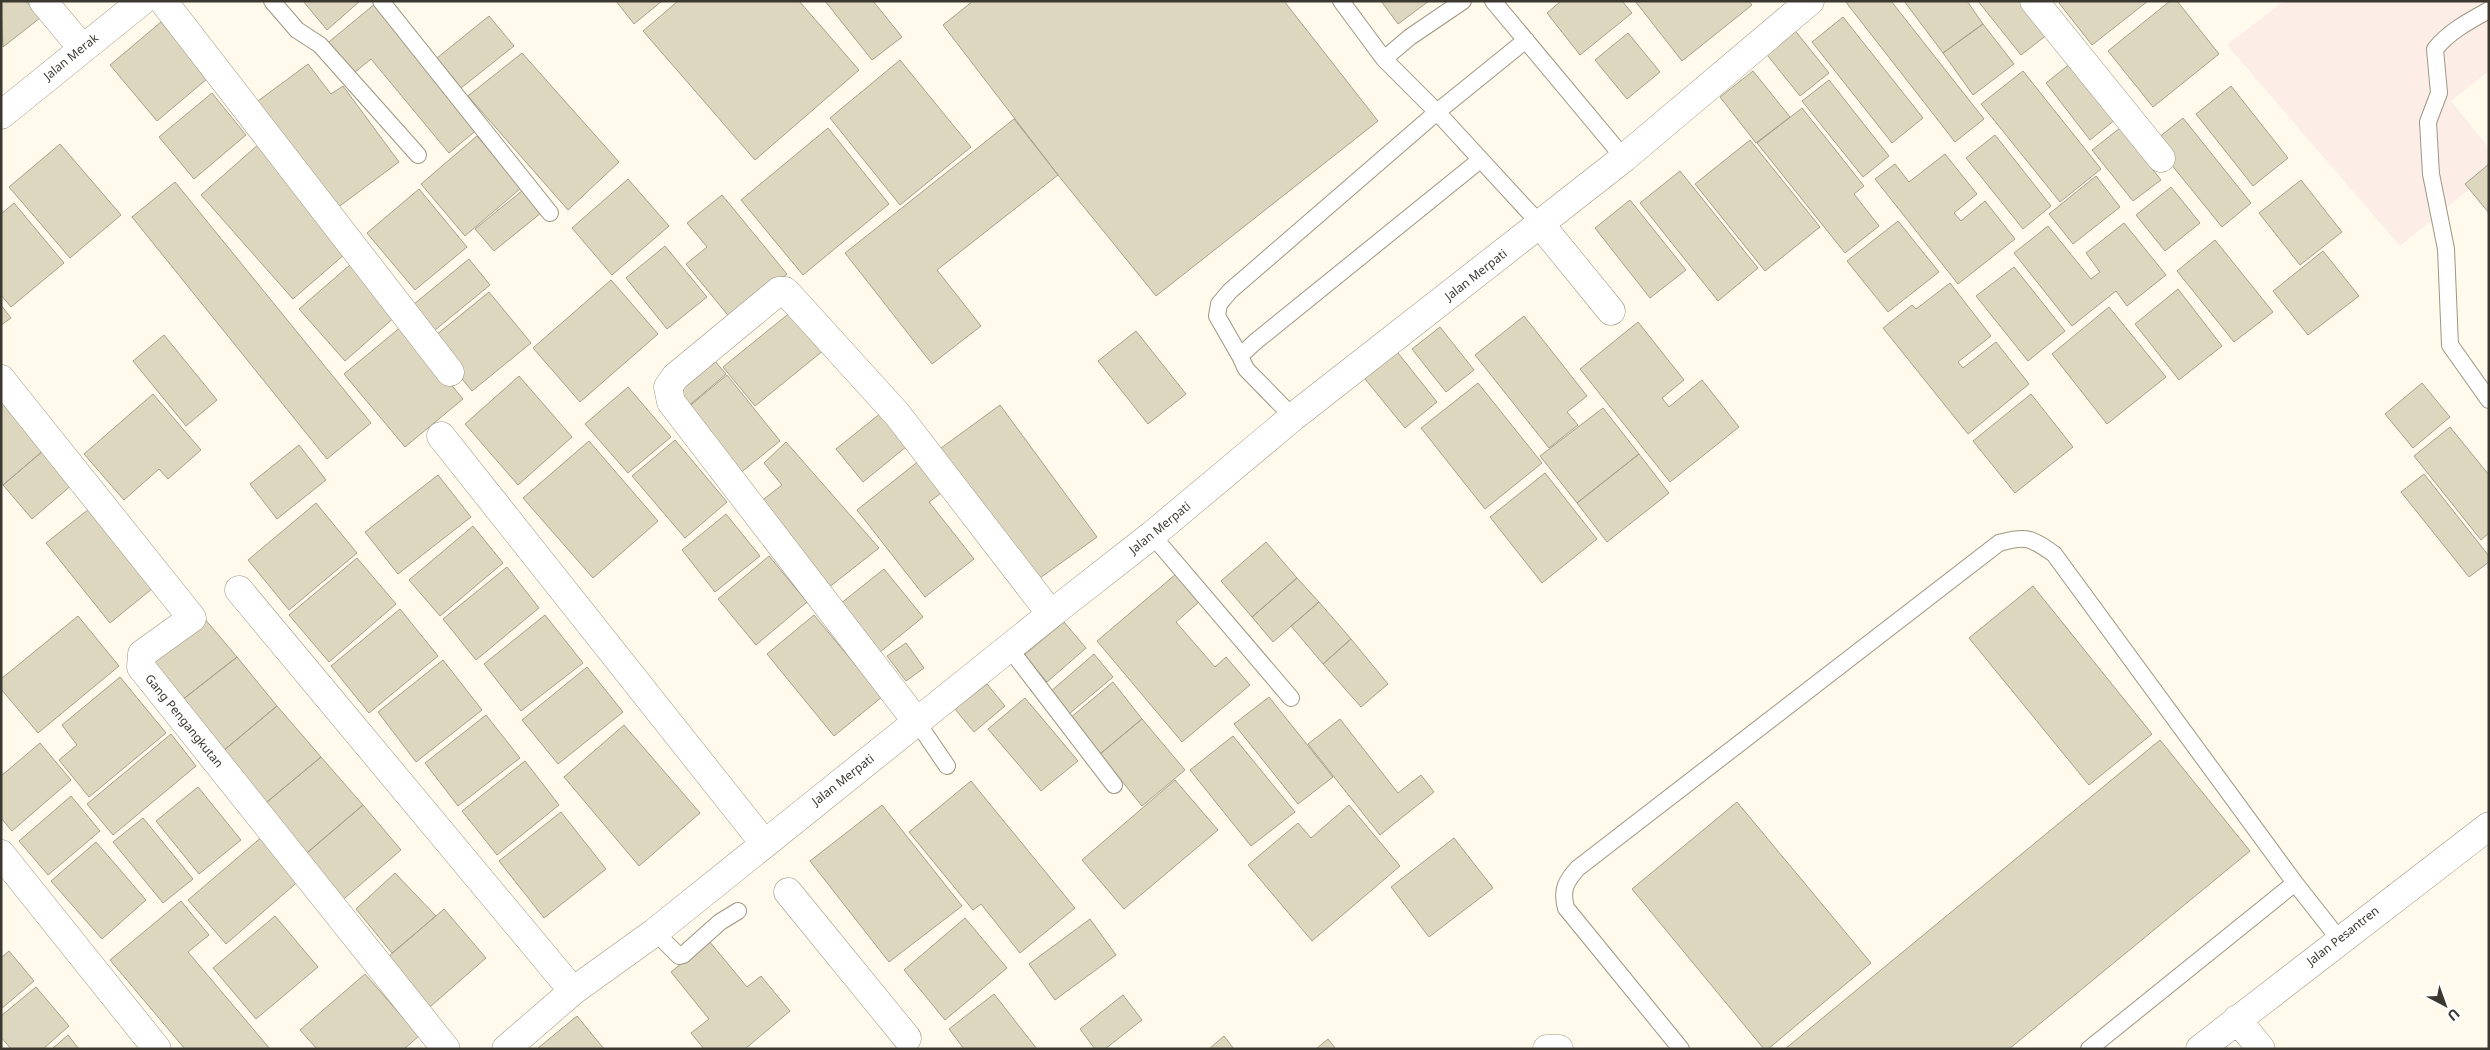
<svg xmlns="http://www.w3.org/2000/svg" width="2490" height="1050" font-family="'Noto Sans',sans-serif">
<rect width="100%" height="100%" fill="#fffaec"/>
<path fill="#fcede7" d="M2284 1H2489V71L2451 101 2489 148V173L2400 246 2227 45Z"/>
<path fill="#ded7c0" stroke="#a69f8a" d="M1 1H26L40 18 3 47Z
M303 1H360L327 30Z
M616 1H662L634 24Z
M678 1H799L859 70 755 160 643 31Z
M825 1H873L902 37 872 60Z
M973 1H1284L1378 121 1156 296 1058 175 943 25Z
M1381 1H1429L1398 24Z
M1561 1H1622L1632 13 1580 55 1547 13Z
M1635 1H1749L1752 5 1682 61Z
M1845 1H1891L1984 119 1955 142Z
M1904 1H1967L1983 24 1943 53Z
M1978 1H2029L2052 31 2021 55Z
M2061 1H2148L2092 45 2059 3Z
M2170 1H2177L2219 54 2153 107 2108 51Z
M376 3 479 128 449 153 371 59 349 77 324 46Z
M489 16 514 46 461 88 437 58Z
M1843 17 1923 118 1892 143 1812 42Z
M161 22 208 78 157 121 110 65Z
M1983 24 2014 64 1973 95 1943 53Z
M1793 28 1829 73 1800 96 1764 51Z
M1628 33 1660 72 1627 99 1595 60Z
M522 53 619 162 568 210 468 96Z
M2076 59 2121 115 2090 140 2046 83Z
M900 60 971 147 900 205 830 118Z
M308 64 331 94 343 86 399 162 333 211 254 104Z
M1753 71 1790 117 1756 143 1720 97Z
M2023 71 2101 169 2060 202 1981 104Z
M1829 80 1889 156 1863 177 1802 101Z
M2231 86 2288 158 2253 186 2196 114Z
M212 93 246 135 194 179 159 137Z
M1802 108 1864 186 1854 194 1879 226 1845 253 1757 143Z
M2183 118 2251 203 2222 227 2153 142Z
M1014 119 1058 175 937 270 981 326 932 364 845 253Z
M828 128 889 204 803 275 741 200Z
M2120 128 2161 180 2133 201 2092 150Z
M1995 135 2051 206 2023 229 1966 158Z
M477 136 521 188 465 236 421 184Z
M1750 140 1820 227 1765 271 1695 184Z
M260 143 352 248 293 299 201 195Z
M60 144 121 215 70 258 9 187Z
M1945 154 1977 194 1954 213 1961 221 1985 201 2015 239 1958 284 1875 179 1895 164 1909 182Z
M2489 164V213L2465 184Z
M1680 171 1758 268 1718 301 1640 203Z
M2096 176 2120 207 2073 244 2049 214Z
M628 179 669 226 612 275 572 228Z
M2301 180 2342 232 2300 265 2259 213Z
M175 182 371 423 327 459 132 217Z
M2171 187 2200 223 2165 251 2136 215Z
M419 189 467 247 415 290 367 233Z
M523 190 541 213 494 251 475 229Z
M722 195 787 274 731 319 686 264 707 247 687 223Z
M1630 200 1686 270 1650 298 1595 228Z
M14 203 64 263 11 307 1 295V214Z
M1898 221 1939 272 1888 312 1847 261Z
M2124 223 2166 275 2127 306 2116 291 2072 326 2014 253 2048 226 2091 279 2100 272 2086 253Z
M2215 240 2273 312 2234 342 2177 271Z
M665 246 707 297 667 329 626 278Z
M2323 251 2359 296 2308 335 2273 291Z
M469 259 490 285 435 330 414 304Z
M351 264 397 315 345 361 299 309Z
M2014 267 2065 331 2028 361 1976 296Z
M611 280 658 334 580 402 533 348Z
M1950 283 1991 336 1958 362 1963 368 1996 342 2029 384 1968 434 1883 328 1912 305 1916 309Z
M2178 289 2222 346 2179 380 2135 324Z
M489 292 531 343 472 391 430 340Z
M1 305 11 318 1 325Z
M2109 307 2166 377 2107 424 2052 354Z
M792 311 824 350 755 406 723 367Z
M1524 316 1587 396 1567 412 1578 425 1549 448 1475 355Z
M1638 322 1684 380 1662 398 1669 407 1702 380 1739 427 1670 482 1580 369Z
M402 326 463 399 405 447 344 374Z
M1440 327 1474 370 1446 392 1412 349Z
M1136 331 1186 394 1148 424 1098 361Z
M164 335 217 400 186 426 133 361Z
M1394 348 1437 402 1405 428 1361 374Z
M714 360 726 374 685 409 673 394Z
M727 375 780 441 734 478 681 413Z
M519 376 572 437 518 485 465 424Z
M1478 383 1542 463 1485 509 1421 428Z
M2422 383 2450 417 2413 448 2385 414Z
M628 387 671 437 628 473 585 424Z
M153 394 201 450 168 479 159 469 124 500 84 454Z
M2031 394 2073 447 2015 493 1973 441Z
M1 400 44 450 3 485 1 483Z
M1000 405 1097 537 1033 583 937 451Z
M1603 408 1639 454 1577 503 1540 456Z
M886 409 912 442 863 482 836 449Z
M2450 427 2489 475V533L2481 540 2414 456Z
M675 440 727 502 685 538 632 476Z
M589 441 658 521 593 578 523 498Z
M786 442 879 548 828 588 760 502 782 485 764 463Z
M299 445 326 480 277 519 250 484Z
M44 450 73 484 32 519 3 485Z
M1639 454 1669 493 1607 542 1577 503Z
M920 460 944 491 929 502 974 559 925 597 857 510Z
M1545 473 1597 539 1542 583 1490 517Z
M2424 474 2489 556V562L2469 577 2401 492Z
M438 475 471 517 398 574 365 532Z
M316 503 357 553 289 610 248 560Z
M89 509 153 588 110 623 46 543Z
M726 514 760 556 715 592 682 550Z
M473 526 503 563 440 616 409 580Z
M1266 542 1297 578 1252 617 1221 581Z
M769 556 807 602 756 645 718 599Z
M357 558 396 604 329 662 289 615Z
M507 567 539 608 476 660 443 619Z
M884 569 923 617 874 657 835 608Z
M1176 574 1199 602 1176 622 1215 667 1226 657 1250 685 1182 742 1097 641Z
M1297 578 1319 602 1273 642 1252 617Z
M2033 586 2152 734 2089 785 1969 638Z
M1319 602 1351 639 1323 664 1291 626Z
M400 609 438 656 369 713 331 666Z
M545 615 583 663 521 711 484 664Z
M814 615 882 697 834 736 767 654Z
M78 616 119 666 38 733 1 689V679Z
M204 618 237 657 177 704 148 663Z
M1064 622 1086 648 1047 682 1024 655Z
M1351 639 1388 684 1361 707 1323 664Z
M906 643 924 668 906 681 887 656Z
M1094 654 1113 677 1069 714 1050 692Z
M237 657 277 706 217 756 177 704Z
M443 660 482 710 416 762 378 712Z
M587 667 623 712 558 764 522 720Z
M120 677 166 733 89 797 59 760 77 745 62 725Z
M1113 682 1142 719 1100 754 1070 718Z
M987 684 1005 706 974 732 955 709Z
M1269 697 1333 777 1298 804 1234 724Z
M1025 698 1078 761 1041 791 988 729Z
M277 706 321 757 261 807 217 756Z
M486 715 520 758 458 806 425 763Z
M1142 719 1185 770 1142 806 1100 754Z
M1340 719 1398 793 1421 775 1434 792 1380 835 1308 744Z
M624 725 700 813 639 866 564 777Z
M171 734 196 766 113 835 87 804Z
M1233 736 1295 812 1251 846 1190 770Z
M2160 740 2250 851 2009 1049H1785Z
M40 743 71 780 12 831 1 818V776Z
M321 757 363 805 302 857 261 807Z
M525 761 559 805 497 855 462 811Z
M1175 780 1218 830 1124 909 1082 860Z
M971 781 1075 908 1020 953 981 904 973 910 909 832Z
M198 787 241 840 199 874 156 821Z
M71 796 100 831 48 875 19 841Z
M1737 802 1871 963 1768 1049H1764L1632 889Z
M363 805 401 850 339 903 300 859Z
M882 805 962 906 889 962 810 861Z
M1349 805 1400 866 1312 941 1248 865 1298 823 1311 838Z
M561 812 606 869 544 918 499 861Z
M143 818 193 879 163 903 113 842Z
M263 836 301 879 226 944 188 900Z
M1454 838 1493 888 1429 937 1391 887Z
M96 842 146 900 102 939 51 881Z
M395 873 436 916 392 953 356 909Z
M181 901 209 935 188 952 270 1049H185L110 960Z
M444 909 486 958 423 1013 381 963Z
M275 916 318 967 256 1019 213 968Z
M965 918 1007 968 945 1020 904 970Z
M1090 919 1116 955 1055 1000 1029 964Z
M709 941 747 987 761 976 790 1011 745 1049H704L691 1033 709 1019 671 972Z
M9 951 34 981 1 1009V958Z
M365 974 419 1036 404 1049H317L300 1030Z
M36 987 69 1026 43 1049H11L1 1037V1016Z
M994 994 1037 1049H964L949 1029Z
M1123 995 1142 1020 1105 1049H1095L1080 1029Z
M577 1016 604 1049H537Z
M68 1035 79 1049H52Z
M1224 1036 1234 1049H1209Z
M1328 1039 1336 1049H1316Z"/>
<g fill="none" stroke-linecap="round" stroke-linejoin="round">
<defs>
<path id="lane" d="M272 1 297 30 320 45 418 155
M381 1 550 213
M1341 1 1384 59 1410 37 1463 1
M1493 1 1624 158
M2489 10C2469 21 2450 31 2435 49L2439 93 2428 122 2431 174 2446 249 2450 345 2489 400
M1384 59 1437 112 1540 224
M1240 356 1217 316 1219 304 1230 291 1437 112 1526 40
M1293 417 1246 369 1240 356 1255 342 1480 160
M1152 535 1291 698
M1010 649 1114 785
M917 722 947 766
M655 932 679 956 683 955 720 922 738 911
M1681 1049 1566 908C1561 890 1566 881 1578 868L1999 543C2027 535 2031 538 2054 554L2295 883 2339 939
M2089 1049 2295 883"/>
<path id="street" d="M43 1 82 48
M163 1 450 372
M2034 1 2161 158
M1540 224 1611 311
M1 379 192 618 142 654 141 667 446 1049
M441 436 764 843
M239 590 573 991
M917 722 671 402 668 387 675 377 779 291H785L788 294 897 414 1051 614
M1 854 157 1049
M788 892 907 1038
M2237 1019 2261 1049
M506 1049 573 991 655 932 1051 614 1152 535 1293 417 1624 158 1810 1
M1547 1049H1559
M2200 1049 2489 826"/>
<path id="secondary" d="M1 115 142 1"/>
</defs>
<use href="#lane" stroke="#9d9681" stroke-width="18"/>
<use href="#street" stroke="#9d9681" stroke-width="29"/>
<use href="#secondary" stroke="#9d9681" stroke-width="29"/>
<use href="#lane" stroke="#fff" stroke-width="16"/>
<use href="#street" stroke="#fff" stroke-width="28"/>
<use href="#secondary" stroke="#fff" stroke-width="28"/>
</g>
<g text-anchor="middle" stroke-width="5" stroke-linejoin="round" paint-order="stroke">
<g font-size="12" fill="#3b3830" stroke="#fff">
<text transform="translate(71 57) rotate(-39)" y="4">Jalan Merak</text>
<text transform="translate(1476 275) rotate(-38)" y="4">Jalan Merpati</text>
<text transform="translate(1160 528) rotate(-39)" y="4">Jalan Merpati</text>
<text transform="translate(184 721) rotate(51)" y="4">Gang Pengangkutan</text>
<text transform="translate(843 780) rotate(-38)" y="4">Jalan Merpati</text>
<text transform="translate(2343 936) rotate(-38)" y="4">Jalan Pesantren</text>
</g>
</g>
<rect width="2490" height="1050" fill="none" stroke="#3b3830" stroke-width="5"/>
<g transform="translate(2445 1005) rotate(139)" stroke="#ffffff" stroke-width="4" paint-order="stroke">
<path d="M0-4L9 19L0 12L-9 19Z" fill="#3b3830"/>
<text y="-8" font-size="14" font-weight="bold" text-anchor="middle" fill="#3b3830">U</text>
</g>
</svg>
